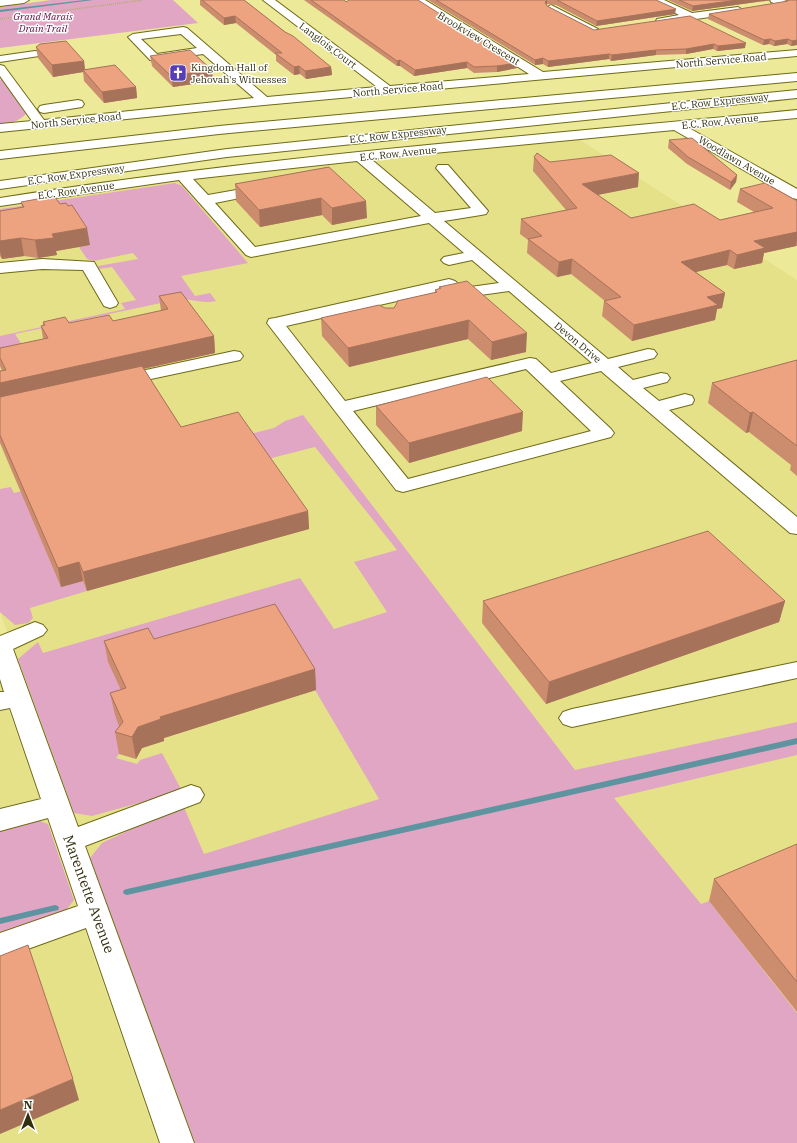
<svg xmlns="http://www.w3.org/2000/svg" width="797" height="1143" font-family="'IBM Plex Serif',serif">
<rect width="100%" height="100%" fill="#ece999"/>
<path fill="#e5e189" d="M577 138 797 280V1143H195L0 612V204L145 182Z
M0 685 38 795 158 1143H0Z"/>
<path fill="#e0a6c4" d="M51 0H173L198 23 0 48V7Z
M2 79 26 114C18 122 10 123 0 125V80Z
M175 183 182 186 248 263 181 276 195 296 210 293 216 301C201 304 194 299 180 299L15 334 31 359 0 365V336L125 309 121 303 136 300 112 267 99 269 98 266 138 259 133 253 94 261 87 259 79 247 90 245 0 229V209Z
M303 415 575 770 797 722V755L614 798 701 904 709 901 797 1013V1143H195L90 858 102 843 183 805 204 854 379 799 277 625 130 710 127 743 116 758 137 764 140 760 162 753 182 791 92 816 74 813 18 659 38 642 43 653 300 578 334 629 387 612 354 562 397 550 315 447 33 519 61 586 83 581 87 591 30 608 33 618 28 623 15 625 0 612V489L11 487 14 493 274 428 285 421Z
M34 819 48 824 74 900 66 910 0 937V829Z"/>
<g fill="none" stroke-linecap="round" stroke-linejoin="round">
<path fill="#5e94a0" fill-rule="evenodd" d="M85 0H93L0 12V10Z
M797 738V744L127 895 124 894 123 892 124 890 127 889Z
M55 905 58 906 59 908 58 910 0 924V918Z"/>
<defs>
<path id="minor" d="M0 0H29L24 3 0 6Z
M263 0H275L390 86 529 74 413 0H425L543 72 797 50V56L264 105 0 132V124L32 121 0 76V65L4 66 44 120 254 98 203 54 154 61 150 60 128 37 133 34 183 27 187 28 267 97 377 87ZM181 34 197 48 157 54 141 39Z
M651 0H664L692 13 738 7 743 10 738 13 661 24 656 21 657 19 679 15Z
M770 0H784L797 5V12L771 2Z
M551 5 598 29 599 31 594 34 590 33 547 10 546 8Z
M35 51 39 52 41 54 39 56 0 62V56Z
M78 100 82 101 84 104 82 107 44 113 40 112 38 109 40 106 44 105Z
M797 110V118L689 128 797 189V199L792 198 674 130 371 159 435 213 471 208 436 168 438 165H448L488 211 486 214 481 215 444 221 608 359 648 349 654 350 657 354 654 358 618 367 633 380 661 373 667 374 670 378 667 382 643 388 659 401 685 394 692 396 694 400 692 404 669 410 797 517V534L790 533 601 371 560 381 611 429 614 433 611 437 403 492 396 490 267 323 269 319 275 318 449 279 455 281 463 288 499 283 472 260 449 265 444 263 441 260 444 257 464 253 429 223 251 257 246 255 179 180 0 206V198C264 156 531 136 797 110ZM357 161 421 216 255 247 215 203 270 192 272 189 270 186 265 185 208 195 193 179ZM446 290 453 296 459 298 509 291 592 363 551 373 536 359 530 358 345 401 286 326ZM526 369 591 431 408 479 353 411Z
M42 259 94 262 118 303 116 306 110 308 104 306 83 270 42 269 0 273V263Z
M234 351 240 352 243 356 240 360 118 386 112 385 109 381 112 377 118 376Z
M35 622 43 625 47 630 43 635 13 649 78 827 191 785 200 788 204 795 200 802 85 846 194 1143H160L86 928 0 959V933L78 906 48 818 0 831V809L41 799 10 708 0 710V692H4L0 679V636Z
M797 662V678L572 727 563 724 559 718 563 712 572 709Z"/>
<path id="highway" d="M797 73V81L219 134 0 159V151L219 126Z
M797 90V98L227 157 0 189V181L227 149Z"/>
</defs>
<use href="#minor" stroke="#6f6a16" stroke-width="2"/>
<use href="#highway" stroke="#6f6a16" stroke-width="2"/>
<path stroke="#b2b06e" stroke-width="1.5" stroke-dasharray="1 1" stroke-linecap="butt" d="M0 19 143 0"/>
<use href="#minor" fill="#fff" fill-rule="evenodd"/>
<use href="#highway" fill="#fff" fill-rule="evenodd"/>
</g>
<path fill="#cc8c6e" d="M200 0H244L331 67 332 75 306 79 300 74 294 75 276 61V55L236 23 224 25 200 5Z
M304 0H344L346 2 517 63V68L497 72 474 73 467 68 414 76 400 66H397Z
M428 0H656L675 14 596 26 556 5 547 4 546 5 547 6 594 30 745 48 717 51 713 49 686 54 656 55 611 61 609 59 548 67 543 64 535 65Z
M668 0H772L692 11Z
M785 0H797V45L791 46 787 44 774 46 769 44 763 45 708 19 709 14 788 1Z
M36 47 84 61 85 69 136 87 137 98 104 103 84 81 83 72 53 77 38 58Z
M150 56 213 81 173 87 152 66Z
M669 140 737 175 736 182 730 190 687 164 668 148Z
M534 157 638 187 598 195 631 218 720 220 754 212 737 202 740 189 797 201V246H796L764 253 762 263 734 269 727 265 696 272 725 293 722 308 717 309 715 320 632 341 602 316 604 301H605L571 274 557 277 527 253 528 240 520 234 521 219 566 210 533 171Z
M329 167 367 218 332 225 322 215 260 227 236 201 235 184Z
M21 202 60 204 90 245 56 251 57 255 38 258 24 256 2 259 0 256V211L22 207Z
M439 287 526 352 491 360 468 339 349 367 322 336 321 318 385 308H394L397 304V301L435 293V290L439 289Z
M159 296 214 336 215 353 144 369 181 427 308 511 309 529 87 591 83 581 61 587 0 443V371H2L0 366V348L43 339 41 326 43 325V322L69 323 113 321 161 311Z
M797 360V476L790 470 791 465 749 432 746 433 708 403 712 383Z
M376 406 522 431 409 463 376 425Z
M483 601H785L779 622 546 704 482 623Z
M154 639 315 669 316 690 164 738V741L142 748 136 759 119 754 115 732 119 726 115 715 110 693 121 690 108 662 104 641Z
M797 844V1012L709 901 714 879Z"/>
<path fill="#a6725a" d="M547 0V4L545 7V2Z
M738 0H772L692 11 693 6Z
M676 9 675 14 596 26 597 21Z
M235 16 236 23 224 25V18Z
M770 39 769 44 763 45 764 40Z
M788 39 787 44 774 46 775 41Z
M797 40V45L791 46 792 41Z
M746 43 745 48 717 51 718 46Z
M714 44 713 49 686 54V49Z
M656 50V55L611 61 612 55Z
M609 54V59L548 67V61Z
M543 58V64L535 65V60Z
M400 60V66H397V61Z
M84 61 85 72 83 70V72L53 77 52 65Z
M467 62V68L414 76 415 70Z
M517 63V68L497 72V66Z
M299 66 300 74 294 75V67Z
M331 67 332 75 306 79 305 71Z
M212 70 213 81 173 87 171 76Z
M136 87 137 98 104 103 102 92Z
M639 173 638 187 581 198 582 184Z
M737 175 736 182 730 190 731 182Z
M321 198 322 215 260 227 259 210Z
M366 201 367 218 332 225V208Z
M87 228 90 245 56 251 57 255 38 258 35 240 52 234Z
M797 232V239L796 246 764 253 762 263 734 269 737 255 754 241Z
M21 238 24 256 2 259 0 251V241Z
M730 250 727 265 678 276 681 262Z
M572 259 571 274 557 277 559 262Z
M725 293 722 308 717 309 715 320 632 341 634 325 707 297Z
M469 320 468 339 349 367 348 348Z
M527 333 526 352 491 360 492 342Z
M214 336 215 353 0 400V383Z
M523 412 522 431 409 463V443Z
M753 412 749 432 746 433 750 413Z
M308 511 309 529 87 591 83 572Z
M79 562 83 581 61 587 58 568Z
M785 601 779 622 546 704 549 682Z
M315 669 316 690 164 738V741L142 748 136 759 132 737 138 727 160 717Z
M73 1079 79 1100 0 1134V1110Z"/>
<path fill="#eda380" stroke="#a6725a" d="M202 0H244L285 32 293 36 331 67 305 71 299 66 294 67 275 53H282L235 16 224 18Z
M311 0H344L346 2 349 0H418L517 63 497 66 474 67 467 62 415 70 400 60 397 61Z
M436 0H547L545 2 547 6 594 30 690 16 746 43 718 46 714 44 686 49 656 50 612 55 609 54 548 61 543 58 535 60Z
M557 0H656L676 9 597 21Z
M679 0H738L693 6Z
M789 0H797V40L792 41 788 39 775 41 770 39 764 40 709 14 788 1Z
M66 41 84 61 52 65 36 47 40 44Z
M190 50 212 70 171 76 150 56Z
M115 65 136 87 102 92 83 70Z
M692 138 737 175 731 182 688 157 669 140Z
M537 153 550 162 611 155 639 173 582 184 631 218 694 204 720 220 773 208 740 189 765 183 797 201V232L754 241 765 248 737 255 730 250 681 262 725 293 707 297 718 305 634 325 604 301 621 297 572 259 559 262 528 239 542 236 521 219 577 208 534 157Z
M329 167 366 201 332 208 321 198 259 210 235 184Z
M54 196 60 204 66 203 68 206 72 205 87 228 52 234 54 238 35 240 21 238 0 241V211L24 207 21 202Z
M467 281 527 333 492 342 469 320 348 348 321 318 379 305 385 308H394L397 303V301L437 292 435 290 441 288 439 287Z
M181 292 214 336 0 383V371L6 370 0 358V348L48 338 41 326 45 325 43 322 65 317 69 323 109 315 113 321 168 309 159 296Z
M797 360V446L753 412 750 413 712 383Z
M142 366 181 427 238 412 308 511 83 572 79 562 58 568 0 435V397Z
M487 377 523 412 409 443 376 406Z
M708 531 785 601 549 682 483 601Z
M275 604 315 669 160 717 161 719 138 727 132 737 115 732 123 722 110 693 126 688 104 641 148 628 154 639Z
M797 844V982L714 879Z
M28 945 73 1079 0 1110V956Z"/>
<defs>
<symbol id="church-square" viewBox="-11 -11 22 22"><rect x="-9" y="-9" width="18" height="18" rx="4" fill="#563eb6" stroke="#fff"/><path d="M-1.2-6h2.4v3.5h3.3v2.4h-3.3V6h-2.4V-.1h-3.3v-2.4h3.3Z" fill="#fff"/></symbol>
</defs>
<g fill-rule="evenodd">
<use href="#church-square" x="168" y="63" width="20" height="20"/>
</g>
<g text-anchor="middle" stroke-width="3" stroke-linejoin="round" paint-order="stroke">
<g font-size="10" font-style="italic" fill="#580c3e" stroke="#fff">
<text x="43" y="20">Grand Marais<tspan x="43" dy="12">Drain Trail</tspan></text>
</g>
<g font-size="10" fill="#312f0e" stroke="#fff">
<text transform="translate(479 38) rotate(31)" y="4">Brookview Crescent</text>
<text transform="translate(328 45) rotate(37)" y="4">Langlois Court</text>
<text transform="translate(721 60) rotate(-5)" y="4">North Service Road</text>
<text transform="translate(398 89) rotate(-5)" y="4">North Service Road</text>
<text transform="translate(720 101) rotate(-6)" y="4">E.C. Row Expressway</text>
<text transform="translate(76 120) rotate(-6)" y="4">North Service Road</text>
<text transform="translate(720 121) rotate(-6)" y="4">E.C. Row Avenue</text>
<text transform="translate(398 134) rotate(-6)" y="4">E.C. Row Expressway</text>
<text transform="translate(398 153) rotate(-6)" y="4">E.C. Row Avenue</text>
<text transform="translate(737 160) rotate(30)" y="4">Woodlawn Avenue</text>
<text transform="translate(76 174) rotate(-8)" y="4">E.C. Row Expressway</text>
<text transform="translate(76 190) rotate(-8)" y="4">E.C. Row Avenue</text>
<text transform="translate(578 342) rotate(40)" y="4">Devon Drive</text>
</g>
<g font-size="10" fill="#312f0e" stroke="#fff" text-anchor="start">
<text x="191" y="71">Kingdom Hall of<tspan x="191" dy="12">Jehovah's Witnesses</tspan></text>
</g>
<g font-size="14" fill="#312f0e" stroke="#fff">
<text transform="translate(89 894) rotate(70)" y="5">Marentette Avenue</text>
</g>
</g>
<g transform="translate(28 1115)" stroke="#ffffff" stroke-width="3" paint-order="stroke">
<path d="M0-3L7 15L0 10L-7 15Z" fill="#312f0e"/>
<text y="-6" font-size="11" font-weight="bold" text-anchor="middle" fill="#312f0e">N</text>
</g>
</svg>
